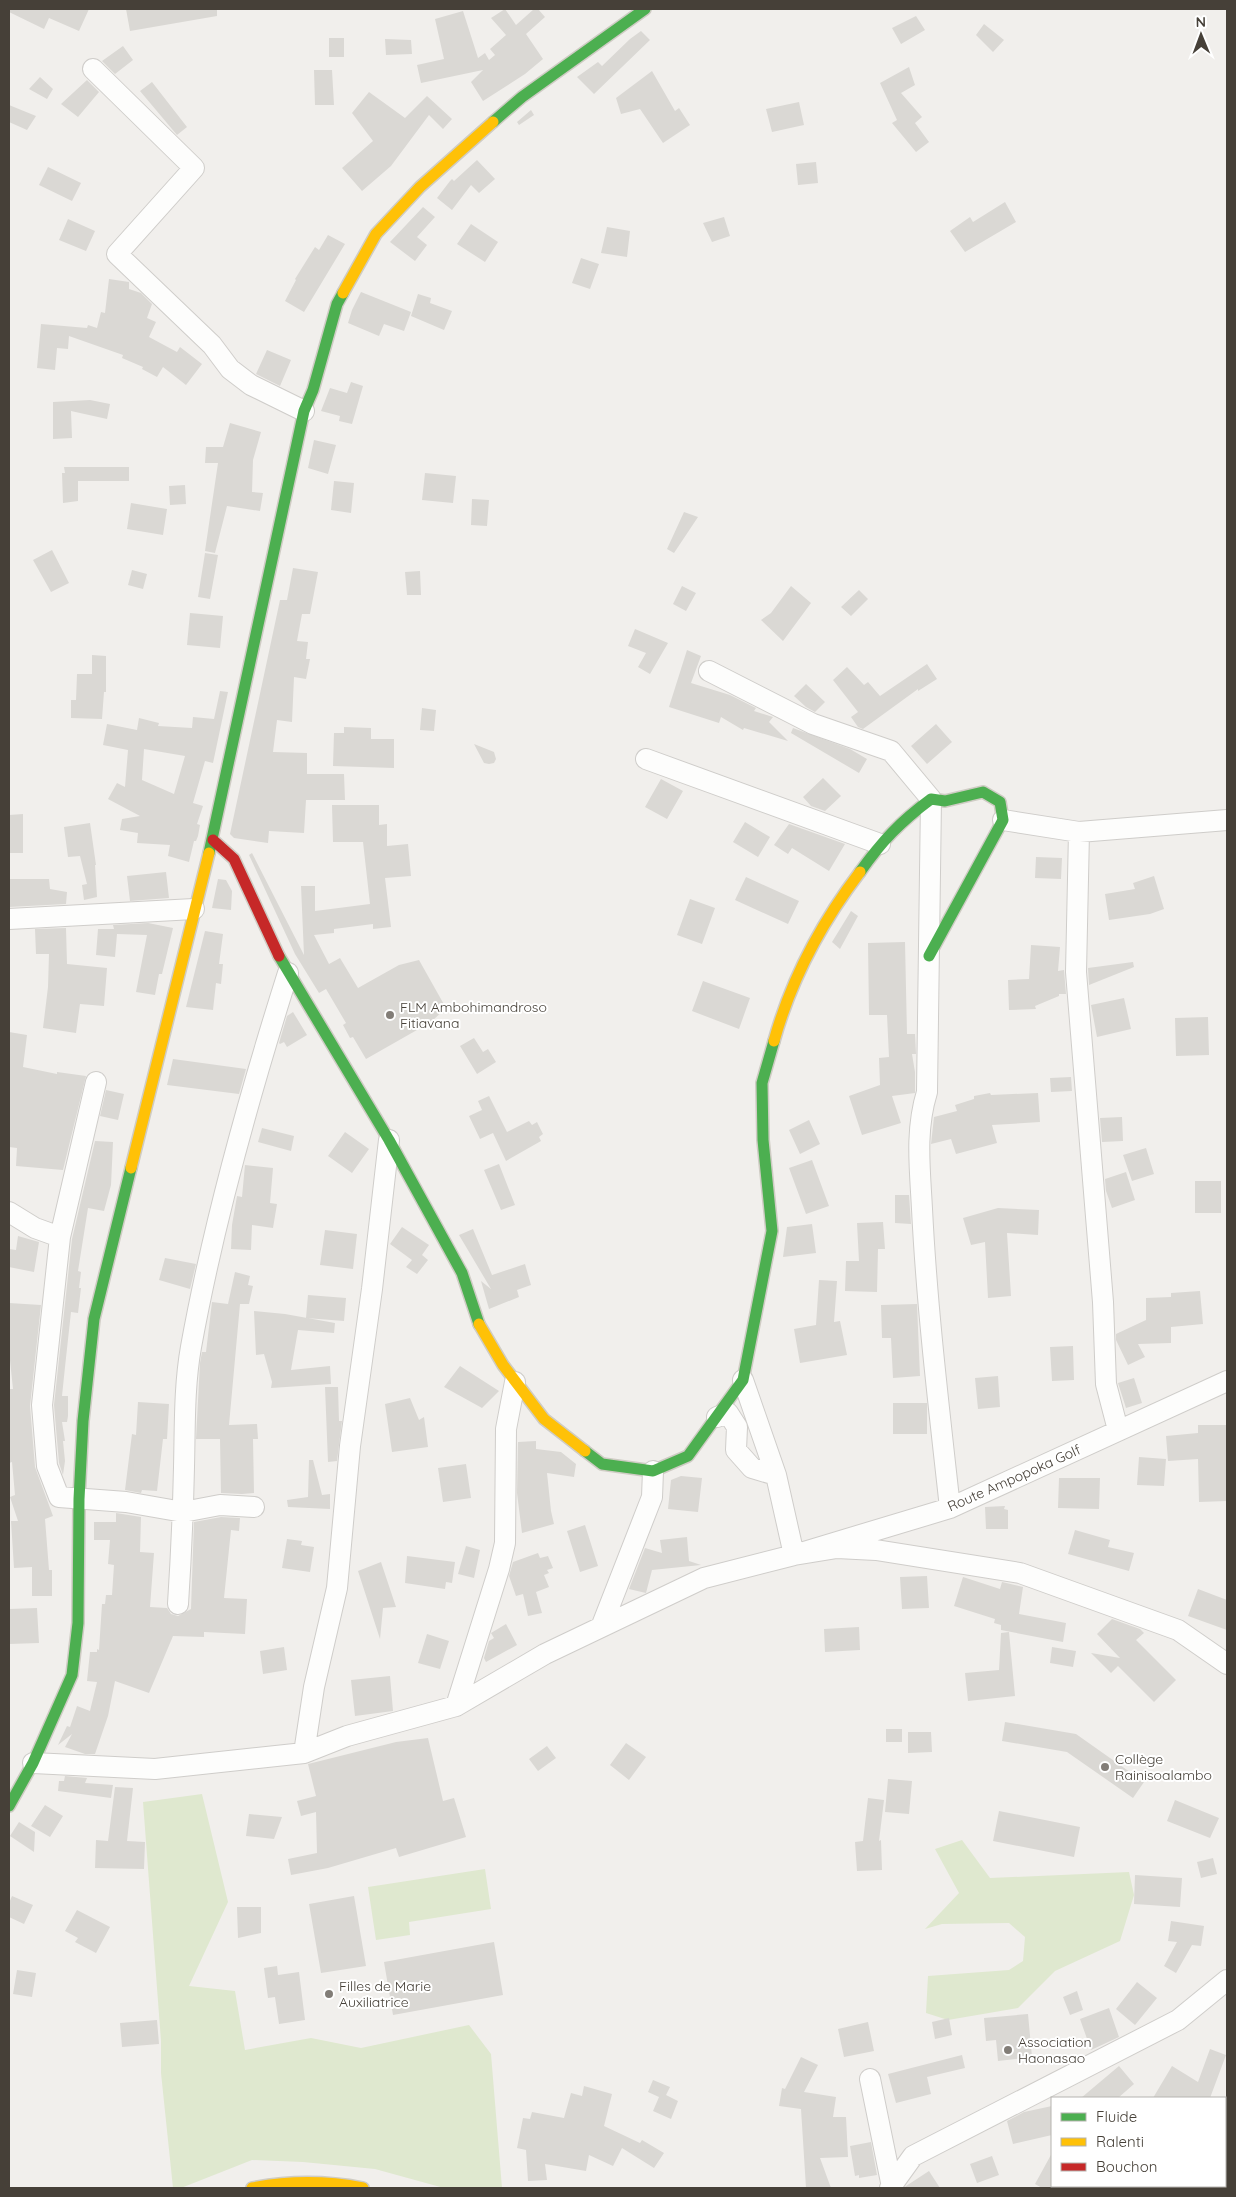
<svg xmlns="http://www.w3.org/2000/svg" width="1236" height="2197" font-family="Quicksand,sans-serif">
<rect width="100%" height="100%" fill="#f1efec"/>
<path fill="#dfe8cf" d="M202 1794 228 1902 189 1986 235 1991 245 2050 311 2038 361 2048 469 2025 491 2054 502 2188H444L375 2169 303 2162 252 2160 181 2188H173L161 2073V2041L143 1802Z
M962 1840 990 1878 1129 1872 1134 1895 1120 1941 1055 1971 1018 2008 948 2020 926 2013 928 1976 1009 1970 1023 1961 1025 1937 1009 1923 942 1924 925 1929 959 1893 935 1849Z
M485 1869 491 1909 409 1922 410 1935 376 1940 368 1887Z"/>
<path fill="#dad8d4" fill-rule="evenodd" d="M9 9H89L79 31 49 18 44 29 9 12Z
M126 9H217V16L130 31Z
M505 9 516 25 534 9H538L545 17 526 34 543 59 525 74 483 101 471 82 483 70 421 83 417 65 444 59 435 19 463 11 478 58 485 53 489 60 495 55 490 49 506 35 491 18Z
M916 16 925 30 901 44 892 28Z
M984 24 1004 40 993 52 976 35Z
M641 31 650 40 594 94 577 77 598 62 602 66 630 39Z
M329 38H344V57H329Z
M385 39 411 40 412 54 386 55Z
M123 46 133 60 115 74 102 61Z
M909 67 915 85 901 93 922 117 915 123 929 142 916 152 892 123 897 120 880 83Z
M314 70H332L334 105H315Z
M652 71 675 111 679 108 690 125 663 143 640 109 621 114 616 98Z
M40 77 53 89 47 99 29 89Z
M87 80 99 92 78 117 61 104Z
M152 82 187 127 177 135 140 91Z
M369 92 405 118 427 96 452 119 443 129 429 115 391 166 362 191 342 168 373 141 352 113Z
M799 102 804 125 772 132 766 109Z
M9 105 36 116 27 130 9 122Z
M531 110 534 115 519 125 517 122Z
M477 160 495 179 479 193 471 185 452 210 437 198 450 181 452 179 454 181Z
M816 162 818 183 798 185 796 164Z
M48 167 81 183 72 201 39 185Z
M1005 202 1016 222 965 252 950 231 970 217 973 222Z
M423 207 435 217 417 237 427 245 415 261 390 242Z
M724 217 730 236 712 242 703 223Z
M68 219 95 231 86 251 59 240Z
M471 224 498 242 485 262 457 244Z
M607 227 630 231 627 257 601 253Z
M328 235 345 244 304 312 285 301 296 280 295 279 315 247 319 250Z
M581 258 599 264 590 289 572 283Z
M109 279 129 282V289L141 293 152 304 147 318 156 322 149 337 177 352 180 347 202 364 186 385 163 367 157 377 142 369 143 367 122 358 123 355 69 336 68 349 57 348 55 370 37 368 41 324 87 328 88 325 97 328 101 312 105 313Z
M361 292 411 312 404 331 384 324 379 336 348 323 352 310Z
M418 294 431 298 430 303 452 311 444 330 411 316Z
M267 350 291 360 280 386 256 374Z
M351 382 363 386 352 424 339 421 340 416 321 411 330 388 347 393Z
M90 400 110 404 107 419 71 411 72 438 53 439V402Z
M230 423 261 432 253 460 252 492 263 493 260 511 227 506 215 553 205 551 218 463H205L206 447H223Z
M314 440 336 445 328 474 308 468Z
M64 467H129V481H78V501L63 503 62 473H65Z
M425 473 456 476 453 503 422 500Z
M334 481 354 483 351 513 331 510Z
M185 485 186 504 170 505 169 486Z
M472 499 489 500 487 526 471 525Z
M131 503 167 509 163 535 127 529Z
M684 512 698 517 674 553 667 549Z
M52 550 69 583 51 592 33 560Z
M205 553 218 555 210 599 198 597Z
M293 568 318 572 310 614H302L297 641 308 642 306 659H310L306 679 294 677 292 722 277 720 273 752 307 753V774H344L345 800H306L304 833 269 831 268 843 234 838 230 834 280 600H287Z
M132 570 147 574 143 589 128 585Z
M420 571 421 595H407L405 572Z
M682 586 696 593 686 611 673 604Z
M791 586 811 603 783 641 761 620 771 613Z
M859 590 868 599 851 616 841 607Z
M190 613 223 616 220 648 187 645Z
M635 629 668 643 650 674 638 667 646 653 628 646Z
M687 650 701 656 691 683 730 695 756 708 754 711 773 717 769 722 788 741 744 728 743 730 721 717 719 723 669 707Z
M92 655 106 656V692H104L102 719 71 718V700H76L77 674H92Z
M927 664 937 679 918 691V689L863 729 858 727 851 717 858 712 833 680 847 667 864 685 868 682 880 696Z
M806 684 825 702 815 712 806 707 794 696Z
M220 691 228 692 213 763 205 761 193 803 203 806 197 824 200 825 198 836 196 841H194L189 862 168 856 170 845 137 843 138 833 120 830 122 819 140 816 108 799 117 783 125 787 128 750 103 745 107 724 137 730 139 718 159 723 158 726 192 728 193 717 214 719ZM144 749 185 756 174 794 142 780Z
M422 708 436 710 434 731 420 730Z
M936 724 952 742 927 764 911 746Z
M344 727 371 728V739H394V768L333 766 334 733H344Z
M793 728 850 749 867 759 859 773 791 733Z
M474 744 494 752 496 759 494 763 489 764 484 763Z
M823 778 841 796 825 811 811 806 803 797Z
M661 779 683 791 667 819 645 807Z
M332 805H379V825L387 824V846L408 844 411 876 385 878 391 927 373 929V924L334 929V933L314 935 329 964 340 958 358 988 399 965 419 960 446 1008 431 1022 366 1059 353 1037 350 1038 343 1025 346 1023 326 989 319 993 295 954 249 855 252 853 304 955 301 886H315V911L370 904 363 842H333Z
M23 814V853H9V815Z
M745 822 770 837 758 857 733 842Z
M90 823 96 865H95L97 897 84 900 82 885 87 884 80 856 68 857 64 827Z
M789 824 845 844 829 871 792 848 788 854 774 845Z
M1036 857 1062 858 1061 879 1035 878Z
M166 872 169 898 130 901 127 876Z
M1154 876 1164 909 1150 914 1109 920 1105 894 1135 889 1133 883Z
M746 877 799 901 788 924 735 900Z
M9 879H49L50 889 67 892 66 904 9 907Z
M218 879 226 880 232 891 231 910 212 908Z
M690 899 715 908 702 944 677 935Z
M851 911 858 916 840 949 832 942Z
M148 923 173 928 162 974H159L155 995 136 992 147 935 117 934 115 957 96 955 98 929H114L113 925Z
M66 928 67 964 107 968 104 1006 80 1004 76 1033 43 1028 48 987 49 954H36L35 929Z
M205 931 223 934 219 964H223L221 984 216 983 213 1010 186 1007Z
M905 942 907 1034H915L916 1054H912L915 1072V1093L892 1096 901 1123 862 1135 849 1096 880 1085 879 1058 889 1057 887 1015H869L868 943Z
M1031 945 1060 947 1058 971 1064 970 1066 994H1059V996L1035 1006 1036 1009 1009 1010 1008 980 1029 979Z
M1133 962 1134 967 1089 985 1088 968Z
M703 981 750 998 739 1029 692 1011Z
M1124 998 1131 1029 1097 1037 1091 1005Z
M293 1012 307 1035 287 1047 284 1042 280 1044 279 1043 287 1016Z
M1208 1017 1209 1055 1176 1056 1175 1018Z
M9 1032 27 1035 23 1067 57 1074V1072L86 1076 63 1170 16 1166 17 1148 9 1147Z
M474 1038 483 1052 488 1049 496 1062 477 1074 460 1046Z
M173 1059 246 1069 239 1094 167 1085Z
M1071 1077 1072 1091 1051 1092 1050 1078Z
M106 1090 124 1094 118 1120 100 1116Z
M990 1093 991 1095 1038 1093 1040 1122 992 1125 997 1143 956 1154 951 1139 931 1144 934 1117 957 1111 955 1105 974 1099V1096Z
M489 1096 507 1132 529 1121 532 1125 537 1122 543 1134 539 1137 541 1141 506 1161 493 1133 480 1139 469 1116 482 1110 478 1101Z
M1122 1117 1123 1141 1102 1142 1100 1118Z
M809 1120 820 1144 800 1154 789 1130Z
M262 1128 294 1136 291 1151 258 1142Z
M345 1132 369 1149 352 1173 328 1156Z
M95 1141 113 1142 111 1185 104 1211 88 1208 78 1271 81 1272 79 1288H81L78 1313 71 1312 65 1367 62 1396H68V1416L67 1422H62L65 1441H63L65 1461 63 1475 59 1463 54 1405 72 1239Z
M1146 1148 1154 1174 1132 1181 1123 1155Z
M812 1160 829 1206 806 1214 789 1168Z
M499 1164 515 1205 501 1210 484 1170Z
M245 1165 273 1168 270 1203 277 1204 273 1228 252 1225 251 1250 231 1249 232 1225 237 1196 242 1197Z
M1126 1172 1135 1200 1112 1208 1106 1191 1105 1179Z
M1195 1181H1221V1213H1195Z
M895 1195H909L911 1224 895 1223Z
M998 1208 1039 1210 1038 1235 1007 1233 1011 1296 988 1298 985 1242 971 1245 963 1218Z
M883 1222 885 1249H878L877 1292 845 1291 846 1261H859L857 1223Z
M812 1224 816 1253 783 1257 787 1227Z
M402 1227 429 1245 422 1255 428 1260 417 1274 406 1267 412 1260 390 1244Z
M473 1229 492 1275 525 1264 531 1285 517 1290 519 1297 489 1309 481 1281 491 1289 459 1235Z
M325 1230 357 1234 353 1269 320 1265Z
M18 1236 39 1242 34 1272 9 1267V1249L16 1250Z
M165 1258 196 1264 190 1289 159 1280Z
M235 1272 250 1276 248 1285 253 1286 249 1304H240L229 1425 257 1424 258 1439H253L254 1493 242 1494 221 1493 220 1439H196L200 1363 202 1352H206L212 1302 228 1304Z
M819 1280 837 1281 834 1322 840 1321 847 1355 800 1363 794 1329 816 1325Z
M1200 1291 1203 1324 1171 1327V1343L1138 1344 1145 1357 1128 1365 1116 1340V1334L1146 1320V1298L1171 1297V1293Z
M308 1295 346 1298 344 1321 306 1318Z
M9 1303 41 1305 30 1406 35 1467 53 1516 45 1519 49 1570H52V1596H32V1567L14 1568 11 1521H18L10 1497 15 1495 12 1462 9 1463V1389H13L9 1351Z
M917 1304 920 1376 893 1378 891 1338H882L881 1305Z
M254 1311 285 1314 335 1323 334 1333 298 1330 291 1370 330 1366 331 1384 271 1388 272 1382 264 1354 256 1355Z
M1073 1346 1074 1380 1052 1381 1050 1347Z
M460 1366 499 1391 482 1408 444 1387Z
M998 1376 1000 1407 978 1409 975 1378Z
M1134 1378 1142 1403 1126 1408 1118 1383Z
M325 1387H338L339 1421H342L337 1461 328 1462Z
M410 1398 419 1420 424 1417 428 1447 392 1452 385 1404Z
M138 1402 169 1404 167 1439H163L157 1491 142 1490 141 1493 125 1490 132 1434 136 1435Z
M893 1403H927V1434H893Z
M1198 1425H1227V1501L1199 1502 1198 1459 1168 1461 1166 1436 1198 1433Z
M536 1441V1449L561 1452 576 1464 574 1477 547 1473 551 1511 554 1524 522 1533 517 1493 518 1442Z
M1139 1457 1166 1459 1164 1486 1137 1485Z
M309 1460H313L322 1495 330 1494V1509L288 1507 287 1500 308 1497Z
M466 1464 471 1498 443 1502 438 1468Z
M681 1476 702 1478 698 1512 668 1509 671 1480Z
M1059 1478H1100L1099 1509 1058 1508Z
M1005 1506 1004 1509 1008 1510V1529H986L985 1507Z
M116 1513 141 1517 140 1552 154 1553 150 1607 167 1608 171 1614 178 1616 191 1609 194 1522 221 1517 240 1518 239 1531 231 1530 224 1598 247 1599 245 1634 204 1632V1637L173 1636 149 1693 115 1681 108 1716 95 1754H85L65 1747 72 1734 58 1745 67 1726 70 1727 77 1706 90 1711 97 1682 87 1681 90 1652H97V1649L99 1650 102 1604H105L106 1595H112L114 1565 108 1564 110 1540H94V1522H116Z
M585 1525 598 1566 580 1572 567 1531Z
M1075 1530 1110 1540 1108 1547 1134 1553 1129 1571 1068 1554Z
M687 1537 689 1561 701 1565 652 1570 646 1593 629 1589 645 1548 662 1553 660 1540Z
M287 1539 302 1541 301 1545 314 1547 310 1572 282 1568Z
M466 1546 480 1550 474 1578 458 1574Z
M538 1553 540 1558 548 1556 553 1568 547 1570 549 1573 544 1575 549 1587 536 1592 542 1613 528 1616 523 1594 516 1596 509 1576 513 1562Z
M407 1556 455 1562 452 1583 446 1582 445 1589 405 1583Z
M381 1562 396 1607 383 1608 380 1639 358 1571Z
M927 1576 929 1608 902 1609 900 1577Z
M963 1577 1000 1589 1002 1582 1023 1587 1019 1614 1066 1623 1063 1642 1001 1630V1625L994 1623 995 1619 954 1606Z
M1198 1589 1227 1600V1630L1188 1616Z
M37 1608 39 1643 9 1644V1609Z
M1112 1619 1140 1629 1144 1633 1136 1640 1176 1680 1154 1702 1118 1666 1111 1673 1091 1653 1120 1658 1097 1634Z
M506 1624 517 1645 486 1662 484 1658 489 1641 494 1638 491 1633Z
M859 1627 860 1650 825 1652 824 1629Z
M1009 1632 1015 1696 968 1701 965 1673 999 1670 1001 1633Z
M427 1634 449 1641 440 1669 418 1663Z
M284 1647 287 1670 263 1674 260 1651Z
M1052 1647 1076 1651 1073 1667 1050 1663Z
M390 1676 393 1711 355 1716 351 1680Z
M1005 1722 1076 1734 1144 1782 1133 1798 1067 1752 1002 1741Z
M886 1729H902V1742H886Z
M908 1732H931L932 1752 908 1753Z
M428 1738 443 1801 454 1798 466 1837 399 1857 396 1848 328 1868 291 1875 288 1859 317 1853 316 1812 301 1816 297 1801 316 1796 308 1764 396 1742Z
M626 1743 646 1757 629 1780 610 1765Z
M547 1746 556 1758 538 1771 529 1759Z
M65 1776 87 1778 85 1783 113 1785 111 1798 58 1791 59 1781H64Z
M888 1779 912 1781 909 1814 885 1812Z
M115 1787 133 1788 127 1841 145 1842 144 1869 95 1868 96 1840 108 1841Z
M868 1798 884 1800 879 1841 881 1840 882 1870 857 1871 855 1842 863 1841Z
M1175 1800 1219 1818 1210 1838 1167 1821Z
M45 1805 63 1816 50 1837 31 1826Z
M999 1811 1080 1827 1074 1857 993 1841Z
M249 1814 282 1817 274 1839 246 1836Z
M19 1822 35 1832 34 1852 10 1836Z
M1213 1858 1217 1874 1201 1878 1197 1862Z
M1135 1875 1182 1878 1180 1907 1134 1904Z
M12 1896 33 1905 24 1924 9 1917V1903Z
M354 1896 366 1966 321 1973 309 1904Z
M237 1907H261V1933L238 1938Z
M77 1910 110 1927 96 1953 75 1942 78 1938 65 1931Z
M1171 1921 1204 1926 1201 1946 1192 1945 1176 1973 1164 1966 1177 1942 1168 1941Z
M494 1942 503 1995 393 2015 384 1962Z
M277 1966 278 1975 299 1972 305 2020 279 2024 275 1997 268 1998 264 1968Z
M17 1970 36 1973 32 1997 13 1994Z
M1137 1982 1157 1998 1135 2025 1116 2009Z
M1077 1991 1083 2010 1070 2015 1063 1997Z
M1109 2008 1119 2037 1091 2050 1080 2019Z
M1028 2014 1032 2057 998 2061 996 2040 986 2041 984 2018Z
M949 2018 952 2035 935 2039 932 2022Z
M157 2020 159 2044 122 2047 120 2023Z
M868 2022 874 2051 844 2057 838 2029Z
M1210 2049 1226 2055 1210 2098H1153L1172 2066 1198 2082Z
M962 2055 965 2068 927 2077 931 2094 896 2103 888 2074Z
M801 2057 818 2065 804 2092 836 2097 833 2117H846L848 2157 820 2158 831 2188H806L801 2109 779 2106 782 2088 785 2089Z
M1119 2066 1134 2084 1118 2098H1081Z
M653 2080 670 2087 666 2095 678 2101 671 2119 653 2111 659 2097 648 2092Z
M584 2086 612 2094 604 2126 640 2143 642 2140 664 2153 654 2168 622 2148 613 2166 589 2155 586 2171 545 2164 547 2180 528 2181 526 2150 517 2148 523 2118 530 2119 532 2112 564 2118 571 2093 582 2096Z
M1052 2106V2135L1013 2144 1007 2121 1024 2112Z
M871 2142 877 2175 859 2178V2175L855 2176 850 2146Z
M1052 2153V2188H1042L1035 2184Z
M992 2156 999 2175 977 2183 970 2164Z
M929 2171 940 2188H904L906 2186Z"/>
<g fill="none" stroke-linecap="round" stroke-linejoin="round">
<defs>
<path id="street" d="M93 69 194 168 117 254 212 345 230 369 251 385 304 411
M709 671 813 724 891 751 931 799 927 1092C915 1131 920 1169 922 1209 927 1309 939 1408 950 1508
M646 759 880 844
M1003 820 1079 832 1227 820
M1079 832 1076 972 1103 1302 1106 1384 1118 1430
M9 919 194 909
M96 1082 60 1237 42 1405 47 1466 59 1497 126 1502 183 1512 220 1505 254 1507
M9 1212 35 1228 60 1237
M743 1380 776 1475 794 1555 837 1548 876 1550 1020 1573 1178 1630 1227 1664
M717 1417 728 1413 737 1427 736 1450 752 1468 776 1475
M178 1604C181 1558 183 1513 184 1467 185 1427 184 1386 191 1347 214 1220 249 1096 288 973
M602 1625 652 1497 653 1471
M456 1706 499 1569 505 1543 506 1429 515 1382
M304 1753 314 1687 337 1588 350 1446 372 1289 389 1140
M33 1763 155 1769 304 1753 347 1736 456 1706 545 1654 704 1578 794 1555 950 1508 1227 1381
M870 2079 892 2187
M890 2188 913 2156 1178 2020 1227 1980"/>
<path id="fast" d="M493 122 522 97 645 9
M209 853 304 411 313 390 337 304 343 293
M860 872C882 841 900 822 931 799L945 801 983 792 1000 802 1003 820 929 956
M279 956 389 1140 462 1273 479 1324
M585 1451 602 1464 653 1471 688 1456 743 1380 772 1231 763 1140 762 1083 774 1041
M9 1806 33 1763 72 1675 78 1623 79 1499 83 1421 94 1319 131 1168"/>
<path id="slow" d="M343 293 376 234 420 187 493 122
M774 1041C791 980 822 922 860 872
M131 1168 209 853
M479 1324 503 1365 544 1419 585 1451
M252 2188C288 2181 327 2181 363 2188"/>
<path id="jam" d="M213 840 234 859 279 956"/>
</defs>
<use href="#street" stroke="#cfcdca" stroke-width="22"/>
<use href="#fast" stroke="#cfccc4" stroke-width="14"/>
<use href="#slow" stroke="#cfccc4" stroke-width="14"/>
<use href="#jam" stroke="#cfccc4" stroke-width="14"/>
<use href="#street" stroke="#fdfdfc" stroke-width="20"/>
<use href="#fast" stroke="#4caf50" stroke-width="11"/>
<use href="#slow" stroke="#ffc107" stroke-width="11"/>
<use href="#jam" stroke="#c62828" stroke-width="11"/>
</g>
<g fill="#827d77" stroke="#fff" stroke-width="2">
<circle cx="390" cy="1015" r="5"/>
<circle cx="1105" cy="1767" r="5"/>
<circle cx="329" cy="1994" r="5"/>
<circle cx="1008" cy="2050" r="5"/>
</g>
<g text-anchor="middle" stroke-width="4" stroke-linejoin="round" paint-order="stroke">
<g font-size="14" fill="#464038" stroke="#fff" text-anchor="start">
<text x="400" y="1012">FLM Ambohimandroso<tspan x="400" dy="16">Fitiavana</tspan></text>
<text x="1115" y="1764">Collège<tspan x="1115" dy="16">Rainisoalambo</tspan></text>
<text x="339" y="1991">Filles de Marie<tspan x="339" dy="16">Auxiliatrice</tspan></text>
<text x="1018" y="2047">Association<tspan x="1018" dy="16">Haonasao</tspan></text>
</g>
<g font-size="14" fill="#464038" stroke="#fff">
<text transform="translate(1014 1478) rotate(-24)" y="5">Route Ampopoka Golf</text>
</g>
</g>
<rect width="1236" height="2197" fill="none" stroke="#464038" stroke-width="20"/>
<rect x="1051" y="2097" width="175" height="90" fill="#ffffff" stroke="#b5b3af"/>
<rect x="1061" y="2113" width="25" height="8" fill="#4caf50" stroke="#b5b3af"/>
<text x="1096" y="2122" font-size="15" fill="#464038">Fluide</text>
<rect x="1061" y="2138" width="25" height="8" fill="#ffc107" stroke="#b5b3af"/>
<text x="1096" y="2147" font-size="15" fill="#464038">Ralenti</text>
<rect x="1061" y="2163" width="25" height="8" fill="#c62828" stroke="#b5b3af"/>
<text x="1096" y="2172" font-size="15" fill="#464038">Bouchon</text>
<g transform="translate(1201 35) rotate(359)" stroke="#ffffff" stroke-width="4" paint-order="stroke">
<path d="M0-4L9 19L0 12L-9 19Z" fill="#464038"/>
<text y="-8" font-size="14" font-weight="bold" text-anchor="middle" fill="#464038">N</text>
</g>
</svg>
